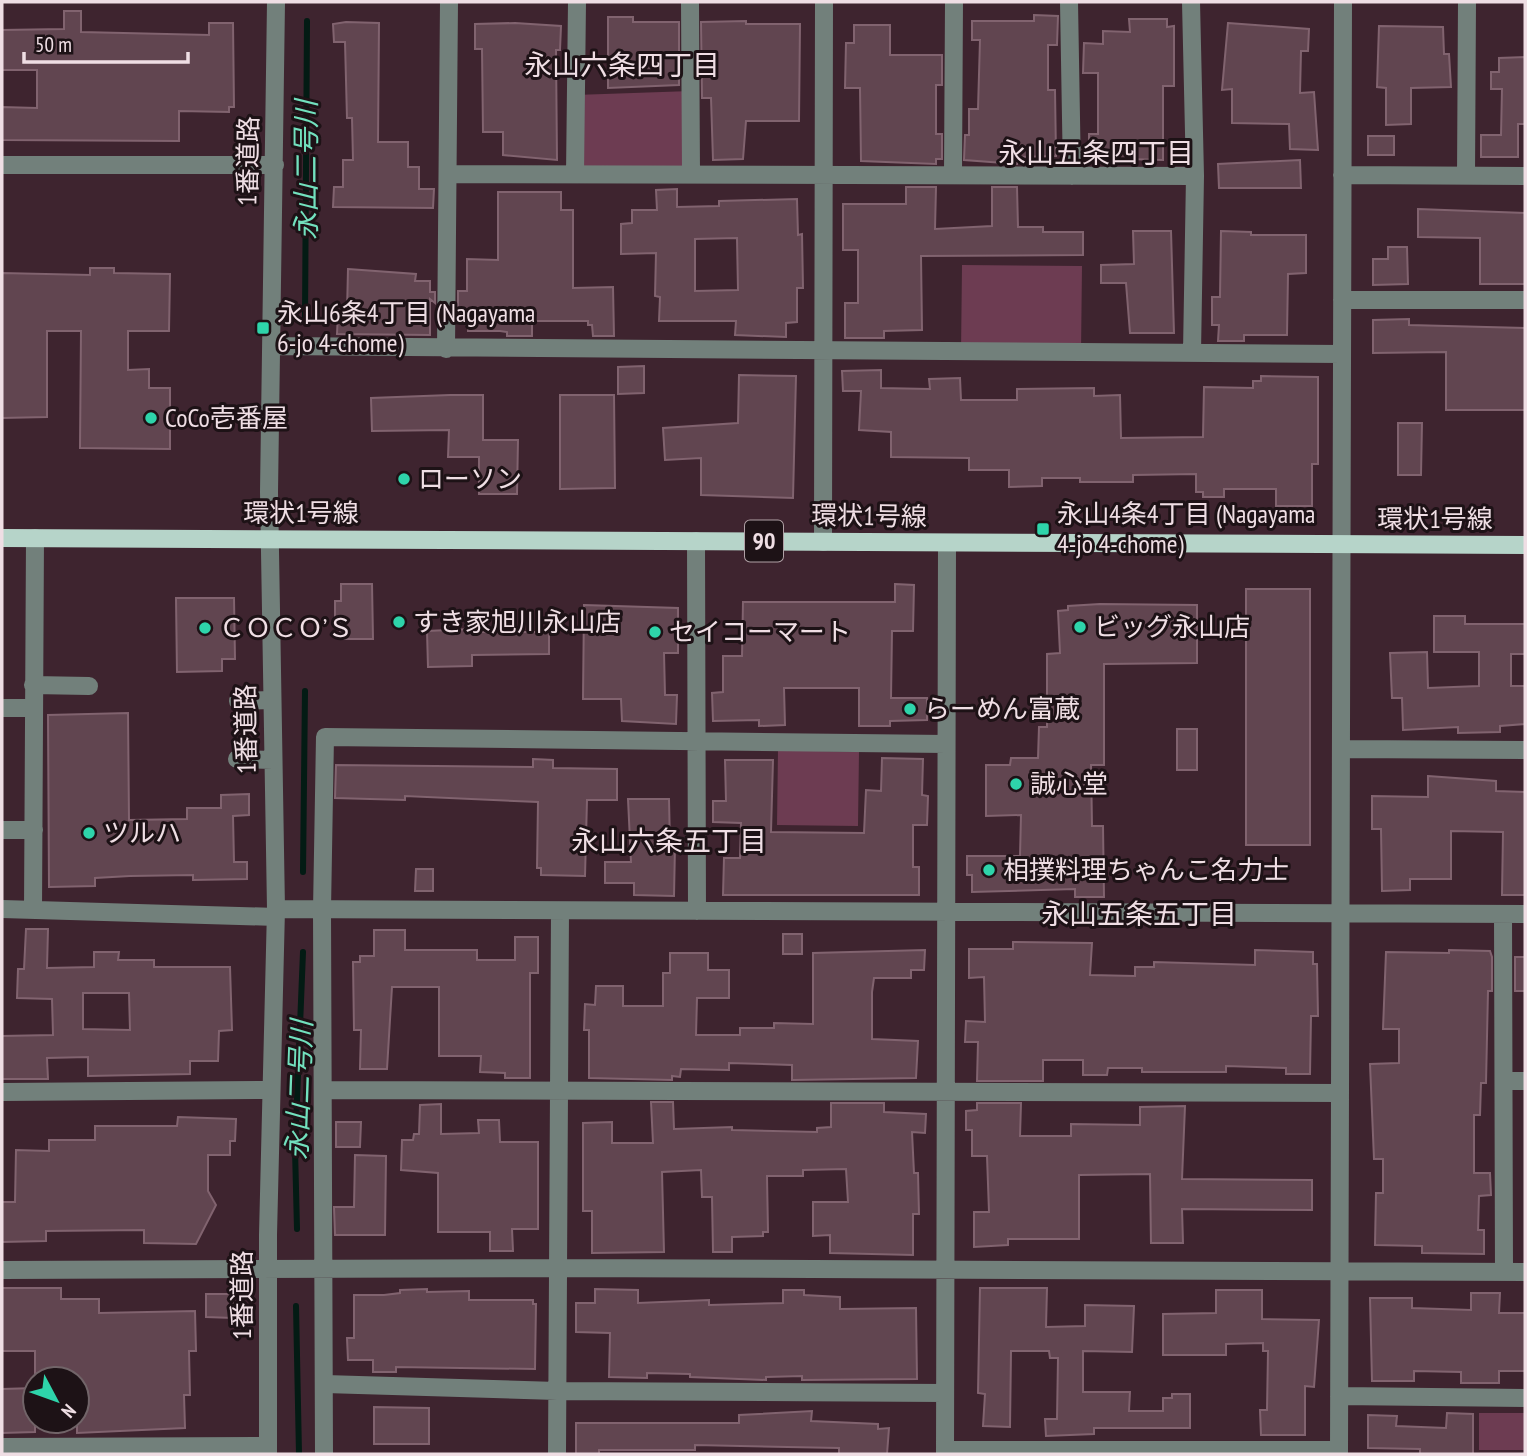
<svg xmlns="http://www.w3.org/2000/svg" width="1527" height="1456" font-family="'PT Sans Narrow','Noto Sans JP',sans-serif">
<rect width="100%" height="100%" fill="#3e242f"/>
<path fill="#6d3c52" d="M691 91V173L575 174V95Z
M962 265 1082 266 1081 353 961 352Z
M778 750 859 752 858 826 777 825Z
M1479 1413H1525V1450H1479Z"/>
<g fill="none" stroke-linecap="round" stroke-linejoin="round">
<path stroke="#031b14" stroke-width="6" d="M305 318 307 21
M303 872 305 691
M297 1229 295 1149 303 952
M296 1306 299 1454"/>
</g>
<path fill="#614550" stroke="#81636f" stroke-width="2" fill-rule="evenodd" d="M64 11H81V32L209 35V23H233L234 107H229V112L179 111V141L2 140V107L37 108V70H2V30L64 29Z
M1034 15 1058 16 1057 45H1048V90H1055L1056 156 1017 157V164L964 160 965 135H969V109H978L980 40H972V21H1034Z
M608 17H633V22H679V85L608 88Z
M1129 19H1167V27L1174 26V86H1163V160L1089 158V134H1098V73H1083L1084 43 1103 44V31L1130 32Z
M746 21V24H800L799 121H746L743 159 713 160 711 98H702L701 22Z
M346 22 379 23 378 142H408V167H419V189H434L433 208 333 207 334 187H343V160H353L352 118H347L345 42H334L333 24Z
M515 23 561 26 560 50H556L557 160 503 155V132H483L482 49H475V24Z
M1228 23 1309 29 1308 51H1301L1300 93 1314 92 1318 150 1290 149 1289 124 1232 123V89L1222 90Z
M854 25H890V55H942V85H936V134H942V159H936V164L861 161 860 88H845L846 43H854Z
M1379 26 1443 27 1444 54H1449L1451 87 1411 88V124L1386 125V88L1377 87Z
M1525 57V124H1518V157H1481V135H1501L1502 89H1491V72H1499V58Z
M1368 136H1394V155H1368Z
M1300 160 1301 188H1219L1218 164Z
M906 187H936L935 229 992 226V187H1017L1018 227H1043V232H1083V255L921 256 922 330 884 331V338H845V303H858V250H843V204H906Z
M677 189V207L719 206V201L797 199 798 235 802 234 803 288H797V322L786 323V337L735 335 736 321H659L660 297 655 296 656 253 621 254V224L632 223V210H657L656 190ZM737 238 738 290 695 291V239Z
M498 192H561V210H573V288L613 287 614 336H593L592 325H588V321H532V336H507V332L500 331H468V326L458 319V291H467V259L498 260Z
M1418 209 1525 213V284H1480V238L1418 237Z
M1133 231H1171L1174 333H1130L1126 283H1101V265L1134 264Z
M1221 231 1251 232V235H1306V273L1288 274 1287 335H1244V341H1218L1219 325H1212V297H1220Z
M1388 247H1407L1408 284 1373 285V259H1388Z
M90 268H114V273L170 274 169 331H128V370L149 369V388H170V449L80 448 81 331H47V417L2 418V273L90 275Z
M348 269 416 274 415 281H430V292H435V303L430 299V335L337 334 338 312H347Z
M1409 319V325L1525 328V410H1446V352L1373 353V320Z
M644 366V393L618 394V367Z
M881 370V388L930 389 929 379 960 378 961 400H1017V389L1094 388V396L1120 395 1121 438 1203 437 1204 387 1253 388V381H1261V376L1318 377V464H1312V506H1276V489H1224V497H1203V492H1196V474L1133 475V482H1080V478H1042V486L1009 487V470H969V458L891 457V432L859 430 861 391H843L842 371Z
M739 375 796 376 793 498 701 495V458L665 460 663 428 738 423Z
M450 395H483V440H518L517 494H479V457H448L449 430 372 431 371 398Z
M560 395H614L615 488 560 489Z
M1398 423H1422L1421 475H1398Z
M341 584H372L373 639H340V620L335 621V601H341Z
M895 584 914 585 913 631H892L891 698H927V720L890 721V726H859V688H784L785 725 759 726V720L713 721 712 693 723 692V656H742L743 602H895Z
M1246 589H1310V845H1246Z
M176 598H234L235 659H222V671L177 672Z
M1100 604 1197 605V663L1104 664V765H1091L1092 826H1103L1104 897H1075V889L972 892V875H967V856H1020L1021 815 986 816V765H1010L1011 758H1038L1039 727H1047V654L1060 653 1058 611 1068 610V606Z
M584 605 678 608V653H664L665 695H677L676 724 622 721 621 699H583Z
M1434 616H1465V624H1525V654H1511V686H1525V724L1500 726V732L1458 733V727L1403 730 1402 698H1392L1390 653 1427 652 1428 688 1479 686V652H1434Z
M471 629V632H549V654L472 655V666L428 667 427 631Z
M128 713 129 820 187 819V808H221V795L249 794V815L233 816 234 862H247V879L193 880V875L130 876 95 878V886L49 887 48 715Z
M1177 729H1197V770H1177Z
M882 758 923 759 922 795 928 796 927 825H913V867H919V895H723L724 858H740L741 823 713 822V801H726L725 760H773L771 832 864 833 866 790 881 791Z
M533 759 553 760V768L617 769V800H587L585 876 541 875V868H537L538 802 405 796V800L335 798 336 765 533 767Z
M1428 776 1496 781V791L1525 792V895H1502L1503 832 1451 831V879H1410V890L1382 891 1381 829H1372V796L1428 797Z
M628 799H669L670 845H675L674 896 634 895V883H605V862H631Z
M416 869H433V891H415Z
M26 929H48L47 968 94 967V952H119L118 960H154V967H230L232 1030 219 1031 218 1061H190V1074L88 1076V1057L47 1058 48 1079H2V1036L53 1035 52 999 17 998 18 969H24ZM83 993H129L130 1030 83 1029Z
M374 930H405V950H477V960H515V937H538V973H530V1078H505V1073L480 1072 481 1056H439V987H392L387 1069H360L361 1030H354L353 962H360V956H374Z
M783 934H802V954H783Z
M1013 942 1092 943 1090 975 1135 976V967H1154V962L1255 965V950L1313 952V964H1317L1318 1016H1311L1310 1074H1286V1068L1226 1066V1072H1142V1068H1108L1107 1075H1083V1060H1043V1081H977L978 1042H965L966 1021 985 1022 984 977 969 978V949H1013Z
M925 950 924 970H911V978H874L872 992V1039L918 1041 916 1078 792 1080V1065L729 1063V1070L681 1069 680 1077 672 1076V1080L589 1078V1030H584L585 1004 595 1005 596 986H623V1006H663V973H670V953H708V970H729V998H697L696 1035H740V1028H774V1023L813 1024V953Z
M1449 950 1490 951 1492 957V991H1488L1486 1083H1481L1480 1115H1474V1173H1490L1491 1195 1479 1196 1478 1230H1484V1254L1422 1253V1246L1375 1245 1376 1193H1383V1159H1374L1370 1064 1399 1063V1029H1383L1386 952 1449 953Z
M1515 957H1525V991H1515Z
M651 1102H673L674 1129 732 1127V1130L817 1132V1128L831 1127V1103H884V1112L926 1114 925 1133 912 1132 914 1173H918L919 1214H913V1255L830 1253V1235L813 1236V1202H848L846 1169 803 1170V1176H767L768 1232H763V1236L732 1237V1252H713L712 1197H702L701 1170 662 1172 664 1252 592 1253V1211H583V1123L612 1122V1143H653Z
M977 1103H1021L1020 1136H1071V1124L1140 1125V1107L1185 1106 1182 1179 1312 1180V1210L1182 1209 1183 1243H1151L1150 1174 1079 1175V1239H1008V1245L974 1247V1212H989L987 1156H972V1130H966V1111L977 1110Z
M441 1104V1134L479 1133 478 1120H499L500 1142H538V1229H512L513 1251H490V1232H438V1173L401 1170 402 1140H413L414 1134H419L420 1105Z
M178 1117 236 1119 235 1141H230V1155H208V1191L216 1205 196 1244 144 1243V1230L46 1231V1241L2 1242V1202H15L16 1150 49 1151V1140H95V1126H177Z
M336 1122H361L360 1147H336Z
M355 1155 386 1156 385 1235H335L334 1207H354Z
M2 1288H61V1299H99V1313L195 1311 196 1351H189L190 1395H184L185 1428 77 1433V1379H35V1351H2Z
M980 1288H1047L1046 1327 1085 1326V1305L1134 1306 1132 1352 1083 1351V1392H1130L1129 1411H1163V1398H1172V1394H1190V1428H1094V1434L1046 1436 1045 1419H1057L1058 1358H1050L1049 1351H1011L1010 1427 983 1426 985 1394 978 1393Z
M427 1289V1292L469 1291V1300H533V1304H536L535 1369 396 1367V1372H373V1360H348L347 1338H354V1295H384L400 1293V1290Z
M595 1289 638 1290V1303L709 1300V1305L783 1303V1290H804V1295L840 1297V1309L916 1308 917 1379 802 1380V1376L766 1377V1380L690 1377V1374L647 1373V1378L609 1377 610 1333 576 1332V1303H595Z
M1216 1290H1262V1319L1319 1320 1314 1387 1305 1386V1435H1261L1260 1410H1267L1268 1351H1263V1343L1226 1344V1355H1163V1314L1216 1313Z
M1471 1293H1500L1499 1313H1525V1371H1499V1383H1461V1372L1414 1371V1381H1372L1370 1298H1412V1308L1471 1310Z
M206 1294H233V1318L206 1317Z
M35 1388V1432L2 1433V1389Z
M374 1407 429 1408V1444H374Z
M812 1411 811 1421 878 1424V1429L889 1428 887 1454H839V1448L695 1445V1450H599V1454H576V1423H739V1415Z
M1447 1413 1473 1414V1454H1420V1449L1368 1448V1415L1397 1416 1396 1426 1446 1428Z"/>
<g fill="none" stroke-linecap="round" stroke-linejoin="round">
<path stroke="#72807b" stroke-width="18" d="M690 2 691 173
M1069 2 1072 176
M1191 2 1195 176 1192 352
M2 165H275
M449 174 1195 176
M575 174 577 2
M953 174 954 2
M1342 175 1525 176
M1466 175 1467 2
M1342 300H1525
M272 346 1342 354
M446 349 449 2
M696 541 697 911
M823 542 824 2
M33 685 89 686
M238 701 272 700
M2 708H32
M1341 749 1525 750
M237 759 273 760
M2 830H34
M2 909 276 917
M276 909 1525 914
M33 910 35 538
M1503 914 1504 1272
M1505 1081H1525
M324 1090 1340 1093
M2 1092 270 1090
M2 1270 557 1268 1525 1272
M325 1384 557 1391 945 1393
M1339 1396 1525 1398
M2 1447 268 1446
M945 1450H1339
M268 1454V1235L276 909 269 492 276 2
M324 1454 322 910 325 737 946 744
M557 1454 560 911
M945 1454 947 544
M1339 1454 1343 2"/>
<path stroke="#b6d4c9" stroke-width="18" d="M2 538 1525 545"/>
</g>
<g fill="#2ed4aa" stroke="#1d1216" stroke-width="2.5">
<rect x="256" y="321" width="14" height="14" rx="3.5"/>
<circle cx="151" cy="418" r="7"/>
<circle cx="404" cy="479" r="7"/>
<rect x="1036" y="522" width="14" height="14" rx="3.5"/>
<circle cx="399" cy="622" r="7"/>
<circle cx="1080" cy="627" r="7"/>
<circle cx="205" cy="628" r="7"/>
<circle cx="655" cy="632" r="7"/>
<circle cx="910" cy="709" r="7"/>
<circle cx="1016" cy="784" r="7"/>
<circle cx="89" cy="833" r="7"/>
<circle cx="989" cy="870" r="7"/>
</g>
<g text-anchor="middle" stroke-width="6" stroke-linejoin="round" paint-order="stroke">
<rect fill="#1d1216" stroke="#b0a1a6" stroke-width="2" x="745" y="520.5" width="38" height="41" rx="5"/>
<g font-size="24" font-weight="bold" fill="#efdee4">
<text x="764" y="549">90</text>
</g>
<g font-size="26" fill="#efdee4" stroke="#1d1216">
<text transform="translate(248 161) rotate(-89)" y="9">1番道路</text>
<text x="301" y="522">環状1号線</text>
<text transform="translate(869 516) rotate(1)" y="9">環状1号線</text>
<text x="1435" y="528">環状1号線</text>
<text transform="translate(246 729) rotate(-91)" y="9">1番道路</text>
<text transform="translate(242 1295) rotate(-90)" y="9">1番道路</text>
</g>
<g font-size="26" fill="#efdee4" stroke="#1d1216" text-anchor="start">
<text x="277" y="322">永山6条4丁目 (Nagayama<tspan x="277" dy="30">6-jo 4-chome)</tspan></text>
<text x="165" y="427">CoCo壱番屋</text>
<text x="418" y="488">ローソン</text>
<text x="1057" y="523">永山4条4丁目 (Nagayama<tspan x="1057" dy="30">4-jo 4-chome)</tspan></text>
<text x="413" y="631">すき家旭川永山店</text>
<text x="1094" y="636">ビッグ永山店</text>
<text x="219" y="637">ＣＯＣＯ’Ｓ</text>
<text x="669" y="641">セイコーマート</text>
<text x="924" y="718">らーめん富蔵</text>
<text x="1030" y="793">誠心堂</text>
<text x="103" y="842">ツルハ</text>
<text x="1003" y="879">相撲料理ちゃんこ名力士</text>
</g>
<g font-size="28" fill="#efdee4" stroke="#1d1216">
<text x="622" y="75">永山六条四丁目</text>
<text x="1096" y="163">永山五条四丁目</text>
<text x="669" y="851">永山六条五丁目</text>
<text x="1139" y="924">永山五条五丁目</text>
</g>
<g font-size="28" font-style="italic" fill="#72e1be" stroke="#1d1216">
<text transform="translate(306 170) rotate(-90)" y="10">永山二号川</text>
<text transform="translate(299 1090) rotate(-88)" y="10">永山二号川</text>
</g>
</g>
<rect width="1527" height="1456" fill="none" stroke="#efdee4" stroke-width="7"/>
<g transform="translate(56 1400) rotate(131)"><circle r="33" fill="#1d1216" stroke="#716468" stroke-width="2"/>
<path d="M0-5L12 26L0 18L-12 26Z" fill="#2ed4aa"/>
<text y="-10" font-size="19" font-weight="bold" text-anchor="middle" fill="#efdee4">N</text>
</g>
<path d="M24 52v10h164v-10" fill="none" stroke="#efdee4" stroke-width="3.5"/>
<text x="35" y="52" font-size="21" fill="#efdee4" stroke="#1d1216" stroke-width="5" paint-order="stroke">50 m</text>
</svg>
